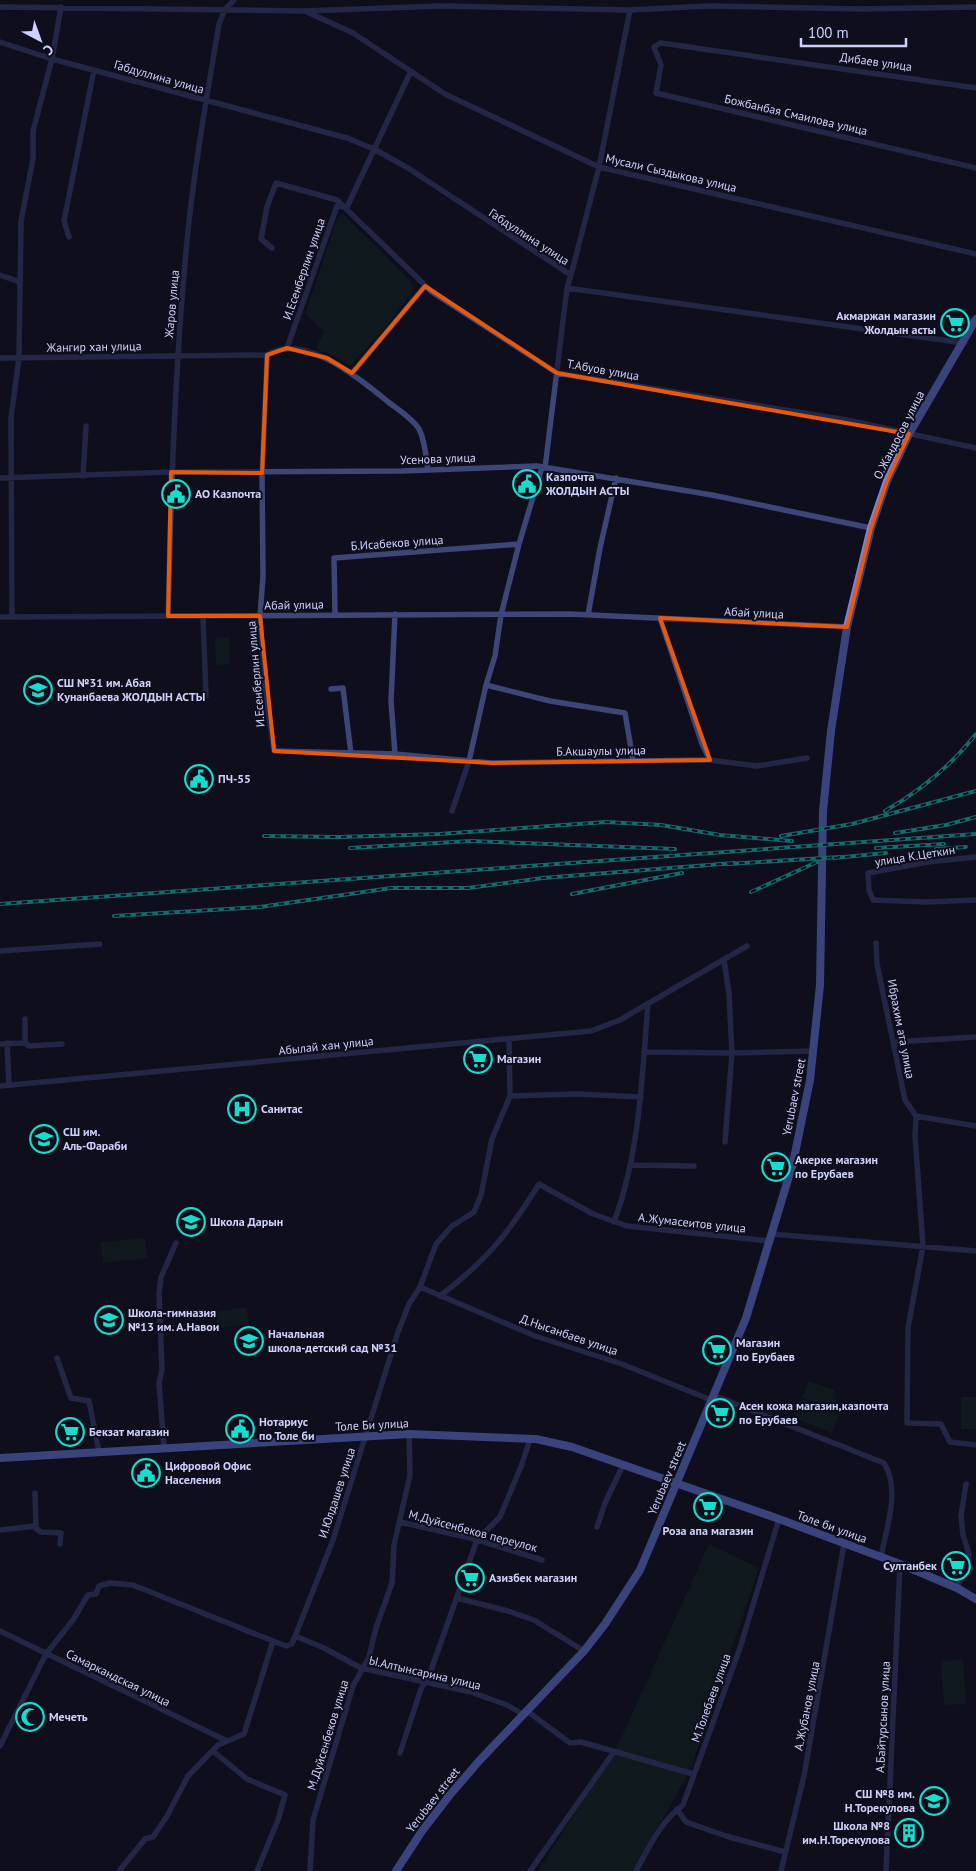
<svg xmlns="http://www.w3.org/2000/svg" width="976" height="1871" font-family="'PT Sans',sans-serif">
<rect width="100%" height="100%" fill="#0e0e1d"/>
<path fill="#112621" d="M343 214 410 280 414 290 384 329 350 366 336 357 316 349 324 331 305 314 338 216Z
M229 637 230 664 216 665 215 638Z
M145 1238 147 1258 103 1263 101 1242Z
M246 1307 249 1324 216 1329 214 1312Z
M809 1381 834 1390 838 1410 802 1398Z
M961 1397H976V1429H961Z
M801 1399 839 1414 832 1433 794 1418Z
M709 1544 759 1568 690 1771 633 1871H538L617 1747Z
M963 1660 966 1704 944 1705 941 1661Z"/>
<g fill="none" stroke-linecap="round" stroke-linejoin="round">
<path stroke="#3d4677" stroke-width="5.5" d="M0 7 304 11 442 6 630 10 707 6 860 9 976 7
M307 12 353 33 445 94 599 167 976 254
M0 42 52 59 347 138 374 149 408 168 571 275 567 288 964 343
M976 88 661 43 654 47 661 65 656 93 976 168
M69 237 64 221 94 70
M272 248 261 239 267 207 276 183 337 200 432 292 557 373 847 420 976 448
M0 275 20 282
M571 275 599 167 630 10
M287 348 337 206 347 207 411 71
M267 355 262 473 263 576 260 616 264 683 274 751 395 754 492 763 710 760 757 766 807 758
M0 358 267 355C303 331 360 379 387 401 397 409 412 418 419 429 425 440 426 457 428 470
M352 373 425 286
M545 468 567 288
M83 476 86 426
M0 478 171 472 402 471 537 466 712 495 871 528
M335 614 334 558 519 544
M395 614 391 701 395 754
M588 615 600 548 616 478
M168 616C171 491 175 366 187 241 194 168 207 96 219 24L225 9 234 0
M203 616 206 696
M0 617 569 614 847 627
M12 617 11 418 19 358 21 221 33 159V131L52 59 61 7
M660 618 702 744 710 760
M486 685 550 701 625 713 633 760
M331 689 343 688 351 754
M452 811 469 761 486 685 495 656 501 615 519 544 542 467
M976 857 928 862 868 873 869 890 873 900 927 902 976 900
M876 943 877 964 905 1100 916 1116 915 1136 923 1246 908 1328 907 1423 941 1424 950 1442 976 1445
M0 951 100 944
M724 960 729 994 732 1053 725 1142
M894 1042 976 1037
M7 1043 9 1085
M25 1043 29 1046 62 1044
M0 1044 25 1043V1019
M644 1052 732 1053 814 1051
M0 1086 591 1031 620 1020 747 946
M510 1096 576 1094 641 1097
M916 1116 976 1126
M632 1165 694 1166
M614 1222C640 1152 642 1077 648 1003
M771 1234 976 1251
M420 1287 535 1336 622 1364 711 1400
M440 1296C487 1260 508 1234 539 1184L593 1214 627 1226 769 1241
M57 1358 71 1398 89 1401 99 1452
M713 1395 884 1463C901 1490 886 1528 881 1557
M164 1448 159 1383 162 1370 159 1294 161 1277 176 1243
M400 1522 471 1538 542 1560
M33 1526 41 1532 61 1533 60 1544
M597 1527 605 1503 623 1465
M0 1530 36 1526 35 1493
M957 1588 967 1564 969 1554 963 1535 961 1516 966 1484
M457 1598 508 1611 534 1620 584 1651
M0 1631 227 1741
M295 1636 324 1648 361 1668 471 1692 507 1705 524 1715
M527 1711 570 1743 581 1742 693 1774
M0 1746 46 1654 73 1620 88 1595 96 1594 99 1586 110 1583 133 1585 273 1641
M213 1751 247 1779 285 1795 278 1820 257 1871
M400 1753 421 1689 429 1676 477 1540 500 1517 522 1464 530 1439
M677 1809 686 1822 726 1836 785 1852
M119 1871 145 1839 153 1837 167 1816 188 1776 218 1745 244 1734 273 1641 286 1646 292 1644 333 1540 398 1332 409 1304 420 1287 436 1244 452 1226 474 1212 481 1195 492 1139 510 1096 509 1039
M310 1871 313 1820 353 1686 369 1657 376 1628 392 1583 394 1545 410 1475 409 1434
M530 1871 613 1753
M636 1871C649 1847 661 1821 683 1805L740 1648 779 1519
M781 1871 804 1776 844 1544
M886 1871 900 1564"/>
<path stroke="#6f84f0" stroke-width="8" d="M0 1458 409 1434 536 1439 572 1447 779 1519 900 1564 957 1588 976 1599
M396 1871 422 1831 449 1796 479 1761 584 1651 605 1624 640 1570 746 1318 793 1163 810 1080 820 985 823 811 831 731 847 627 871 528 887 481 909 434 976 319"/>
<defs>
<path id="rail" d="M885 811C920 791 951 766 976 734
M895 833 946 825 976 817
M264 836 339 837 439 834 606 822 661 825 720 835 792 841
M781 836 852 824 976 791
M350 848 471 841 675 849
M876 848 944 844
M936 849 966 847
M834 858 886 853
M728 864 840 857
M751 892 817 862
M572 894 682 873
M0 904 976 834
M114 916 260 907 391 888H468L543 878 734 863"/>
</defs>
<use href="#rail" stroke="#17ddcd" stroke-width="4"/>
<use href="#rail" stroke="#0e0e1d" stroke-width="2" stroke-dasharray="5.5" stroke-linecap="butt"/>
</g>
<path d="M0 0H976V1871H0ZM425 286 557 373 909 434 887 481 871 528 847 627 660 618 710 760 492 763 274 751 260 616H168L171 472 262 473 267 355 287 348 327 358 352 373Z" fill="#0e0e1d" fill-opacity=".55" fill-rule="evenodd"/>
<path fill="none" stroke="#e8590c" stroke-width="4" stroke-linejoin="round" d="M425 286 557 373 909 434 887 481 871 528 847 627 660 618 710 760 492 763 274 751 260 616H168L171 472 262 473 267 355 287 348 327 358 352 373Z"/>
<defs>
<symbol id="supermarket-ring" viewBox="-11 -11 22 22"><circle r="9.5" fill="#0e0e1d" stroke="#17ddcd" stroke-width="1.5"/><path d="M-6-5.5h2.5l.6 2H6L4.5 2H-2.5L-4.4-4H-6ZM-1.5 3.2a1.3 1.3 0 1 0 .1 0ZM3 3.2a1.3 1.3 0 1 0 .1 0Z" fill="#17ddcd"/></symbol>
<symbol id="civic-ring" viewBox="-11 -11 22 22"><circle r="9.5" fill="#0e0e1d" stroke="#17ddcd" stroke-width="1.5"/><path d="M-.6-6.5H3V-4.5H.6V-3L4-1V1h2V6H-6V1h2V-1L-.6-3ZM-1.2 2.5V6h2.4V2.5Z" fill="#17ddcd"/></symbol>
<symbol id="school-ring" viewBox="-11 -11 22 22"><circle r="9.5" fill="#0e0e1d" stroke="#17ddcd" stroke-width="1.5"/><path d="M0-5L7-2L0 1L-7-2ZM-4 1L0 2.5L4 1V4Q0 6-4 4Z" fill="#17ddcd"/></symbol>
<symbol id="hospital-ring" viewBox="-11 -11 22 22"><circle r="9.5" fill="#0e0e1d" stroke="#17ddcd" stroke-width="1.5"/><path d="M-5-5h3v3.5h4V-5h3V5h-3V1.5h-4V5h-3Z" fill="#17ddcd"/></symbol>
<symbol id="mosque-ring" viewBox="-11 -11 22 22"><circle r="9.5" fill="#0e0e1d" stroke="#17ddcd" stroke-width="1.5"/><path d="M3.5-4.9A6 6 0 1 0 3.5 4.9A5 5 0 1 1 3.5-4.9Z" fill="#17ddcd"/></symbol>
<symbol id="building-ring" viewBox="-11 -11 22 22"><circle r="9.5" fill="#0e0e1d" stroke="#17ddcd" stroke-width="1.5"/><path d="M-4-6H4V6H1V3H-1V6H-4ZM-2.5-4.3h1.7v1.8h-1.7ZM.8-4.3h1.7v1.8H.8ZM-2.5-1h1.7V.8h-1.7ZM.8-1h1.7V.8H.8Z" fill="#17ddcd"/></symbol>
</defs>
<g fill-rule="evenodd">
<use href="#supermarket-ring" x="939" y="307" width="32" height="32"/>
<use href="#civic-ring" x="511" y="468" width="32" height="32"/>
<use href="#civic-ring" x="160" y="478" width="32" height="32"/>
<use href="#school-ring" x="22" y="674" width="32" height="32"/>
<use href="#civic-ring" x="183" y="763" width="32" height="32"/>
<use href="#supermarket-ring" x="462" y="1043" width="32" height="32"/>
<use href="#hospital-ring" x="226" y="1093" width="32" height="32"/>
<use href="#school-ring" x="28" y="1123" width="32" height="32"/>
<use href="#supermarket-ring" x="760" y="1151" width="32" height="32"/>
<use href="#school-ring" x="175" y="1206" width="32" height="32"/>
<use href="#school-ring" x="93" y="1304" width="32" height="32"/>
<use href="#school-ring" x="233" y="1325" width="32" height="32"/>
<use href="#supermarket-ring" x="701" y="1334" width="32" height="32"/>
<use href="#supermarket-ring" x="704" y="1397" width="32" height="32"/>
<use href="#civic-ring" x="224" y="1413" width="32" height="32"/>
<use href="#supermarket-ring" x="54" y="1416" width="32" height="32"/>
<use href="#civic-ring" x="130" y="1457" width="32" height="32"/>
<use href="#supermarket-ring" x="692" y="1491" width="32" height="32"/>
<use href="#supermarket-ring" x="940" y="1550" width="32" height="32"/>
<use href="#supermarket-ring" x="454" y="1562" width="32" height="32"/>
<use href="#mosque-ring" x="14" y="1701" width="32" height="32"/>
<use href="#school-ring" x="918" y="1785" width="32" height="32"/>
<use href="#building-ring" x="893" y="1817" width="32" height="32"/>
</g>
<g text-anchor="middle" stroke-width="4" stroke-linejoin="round" paint-order="stroke">
<g font-size="12" fill="#ced1fa" stroke="#0e0e1d">
<text transform="translate(876 62) rotate(8)" y="4">Дибаев улица</text>
<text transform="translate(159 77) rotate(16)" y="4">Габдуллина улица</text>
<text transform="translate(796 115) rotate(13)" y="4">Божбанбая Смаилова улица</text>
<text transform="translate(671 173) rotate(13)" y="4">Мусали Сыздыкова улица</text>
<text transform="translate(529 237) rotate(33)" y="4">Габдуллина улица</text>
<text transform="translate(304 269) rotate(-71)" y="4">И.Есенберлин улица</text>
<text transform="translate(172 304) rotate(-85)" y="4">Жаров улица</text>
<text transform="translate(94 347) rotate(-1)" y="4">Жангир хан улица</text>
<text transform="translate(603 370) rotate(10)" y="4">Т.Абуов улица</text>
<text transform="translate(899 435) rotate(-63)" y="4">О.Жандосов улица</text>
<text transform="translate(438 459) rotate(-2)" y="4">Усенова улица</text>
<text transform="translate(397 543) rotate(-4)" y="4">Б.Исабеков улица</text>
<text transform="translate(294 605) rotate(-1)" y="4">Абай улица</text>
<text transform="translate(754 613) rotate(3)" y="4">Абай улица</text>
<text transform="translate(256 674) rotate(-95)" y="4">И.Есенберлин улица</text>
<text transform="translate(601 751) rotate(-1)" y="4">Б.Акшаулы улица</text>
<text transform="translate(915 856) rotate(-9)" y="4">улица К.Цеткин</text>
<text transform="translate(901 1029) rotate(79)" y="4">Ибрахим ата улица</text>
<text transform="translate(326 1046) rotate(-6)" y="4">Абылай хан улица</text>
<text transform="translate(794 1097) rotate(-79)" y="4">Yerubaev street</text>
<text transform="translate(692 1223) rotate(6)" y="4">А.Жумасеитов улица</text>
<text transform="translate(569 1335) rotate(19)" y="4">Д.Нысанбаев улица</text>
<text transform="translate(372 1425) rotate(-3)" y="4">Толе Би улица</text>
<text transform="translate(667 1478) rotate(-67)" y="4">Yerubaev street</text>
<text transform="translate(337 1493) rotate(-72)" y="4">И.Юлдашев улица</text>
<text transform="translate(832 1527) rotate(20)" y="4">Толе би улица</text>
<text transform="translate(473 1531) rotate(15)" y="4">М.Дуйсенбеков переулок</text>
<text transform="translate(425 1673) rotate(13)" y="4">Ы.Алтынсарина улица</text>
<text transform="translate(118 1678) rotate(26)" y="4">Самаркандская улица</text>
<text transform="translate(711 1698) rotate(-70)" y="4">М.Толебаев улица</text>
<text transform="translate(807 1706) rotate(-79)" y="4">А.Жубанов улица</text>
<text transform="translate(883 1717) rotate(-87)" y="4">А.Байтурсынов улица</text>
<text transform="translate(328 1735) rotate(-73)" y="4">М.Дуйсенбеков улица</text>
<text transform="translate(433 1800) rotate(-52)" y="4">Yerubaev street</text>
</g>
<g font-size="12" font-weight="bold" fill="#ced1fa" stroke="#0e0e1d" text-anchor="start">
<text x="936" y="320" text-anchor="end">Акмаржан магазин<tspan x="936" dy="14">Жолдын асты</tspan></text>
<text x="546" y="481">Казпочта<tspan x="546" dy="14">ЖОЛДЫН АСТЫ</tspan></text>
<text x="195" y="498">АО Казпочта</text>
<text x="57" y="687">СШ №31 им. Абая<tspan x="57" dy="14">Кунанбаева ЖОЛДЫН АСТЫ</tspan></text>
<text x="218" y="783">ПЧ-55</text>
<text x="497" y="1063">Магазин</text>
<text x="261" y="1113">Санитас</text>
<text x="63" y="1136">СШ им.<tspan x="63" dy="14">Аль-Фараби</tspan></text>
<text x="795" y="1164">Акерке магазин<tspan x="795" dy="14">по Ерубаев</tspan></text>
<text x="210" y="1226">Школа Дарын</text>
<text x="128" y="1317">Школа-гимназия<tspan x="128" dy="14">№13 им. А.Навои</tspan></text>
<text x="268" y="1338">Начальная<tspan x="268" dy="14">школа-детский сад №31</tspan></text>
<text x="736" y="1347">Магазин<tspan x="736" dy="14">по Ерубаев</tspan></text>
<text x="739" y="1410">Асен кожа магазин,казпочта<tspan x="739" dy="14">по Ерубаев</tspan></text>
<text x="259" y="1426">Нотариус<tspan x="259" dy="14">по Толе би</tspan></text>
<text x="89" y="1436">Бекзат магазин</text>
<text x="165" y="1470">Цифровой Офис<tspan x="165" dy="14">Населения</tspan></text>
<text x="708" y="1535" text-anchor="middle">Роза апа магазин</text>
<text x="937" y="1570" text-anchor="end">Султанбек</text>
<text x="489" y="1582">Азизбек магазин</text>
<text x="49" y="1721">Мечеть</text>
<text x="915" y="1798" text-anchor="end">СШ №8 им.<tspan x="915" dy="14">Н.Торекулова</tspan></text>
<text x="890" y="1830" text-anchor="end">Школа №8<tspan x="890" dy="14">им.Н.Торекулова</tspan></text>
</g>
</g>
<g transform="translate(40 40) rotate(139)" stroke="#0e0e1d" stroke-width="4" paint-order="stroke">
<path d="M0-4L9 19L0 12L-9 19Z" fill="#ced1fa"/>
<text y="-8" font-size="14" font-weight="bold" text-anchor="middle" fill="#ced1fa">С</text>
</g>
<path d="M801 38v8h105v-8" fill="none" stroke="#ced1fa" stroke-width="2.5"/>
<text x="808" y="38" font-size="15" fill="#ced1fa" stroke="#0e0e1d" stroke-width="4" paint-order="stroke">100 m</text>
</svg>
